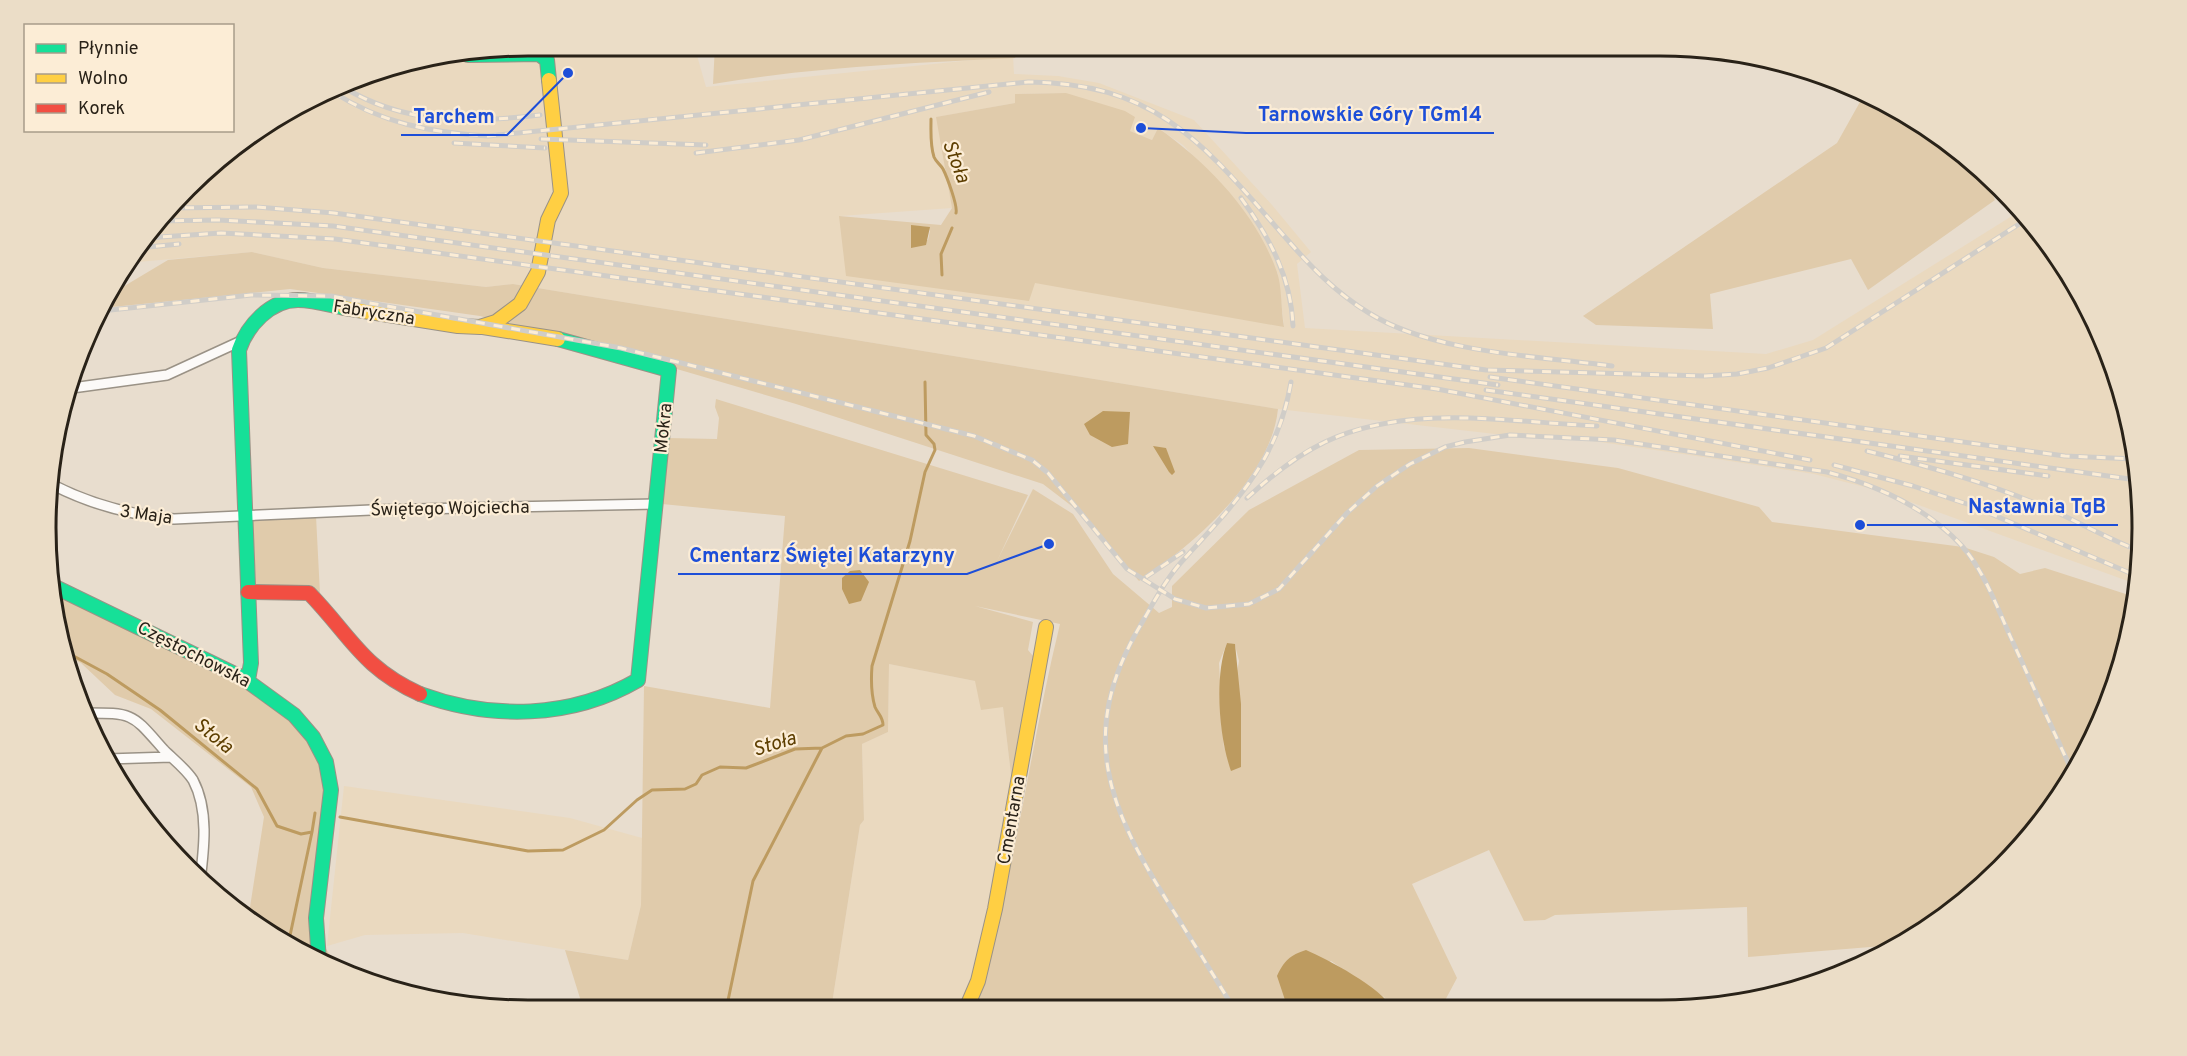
<svg xmlns="http://www.w3.org/2000/svg" width="2187" height="1056" font-family="Overpass,sans-serif">
<rect width="100%" height="100%" fill="#e8ddce"/>
<path fill="#ead9bf" fill-rule="evenodd" d="M528 45H694L706 87 1013 56 1014 74 1058 76 1099 83 1194 120 1272 205 1311 252 1297 264 1305 328 1766 354 1813 340 2020 211 2061 260 2105 343 2133 434 2142 528 2136 584 1880 491 1814 474 1710 458 1579 439 1495 434 1278 409 513 284 486 287 323 268 252 252 126 263 165 209 234 145 372 71ZM1066 93 1130 131 1152 140 1158 128 1183 145 1204 167 1238 203 1261 238 1278 274 1284 326 999 276 948 272 844 257 840 216 952 208 937 117 1015 103V94Z
M889 664 975 681 1003 707 1012 783 990 907 972 982 959 1009 831 1010 860 825 864 820 862 744 888 732Z
M344 786 570 818 642 838 641 905 628 960 463 933 365 935 327 946Z"/>
<path fill="#e0cbab" fill-rule="evenodd" d="M715 45H1022L1015 58C913 63 813 67 713 84Z
M1066 93 1125 111 1135 117 1130 131 1152 140 1158 128C1208 163 1256 213 1277 272 1282 286 1281 311 1284 327L1035 283 1029 301 846 276 839 216 941 225 952 208 936 117 1015 103V94ZM919 226 928 227 930 231 928 240 911 238 914 228Z
M1865 93 1928 127 1983 172 1995 200 1868 290 1851 259 1710 294 1713 329 1596 325 1583 316 1837 143Z
M252 252 323 268 486 287 513 284 1278 409C1271 478 1193 545 1139 581L1073 507 1043 484 796 404 581 341 480 316 290 289 102 308 106 297 168 260Z
M716 399 1028 495 997 561 1033 489 1073 514 1113 574 1159 613 1172 607V586L1249 510 1359 450 1469 448 1618 468 1759 507 1772 522 1963 547 1994 557 2020 574 2045 568 2135 597 2133 623 2105 713 2042 822 1953 911 1895 945 1748 957 1747 907 1555 915 1545 920 1524 921 1489 850 1412 884 1457 978 1441 1008H1392L1384 997 1331 961 1285 1000 1296 1008 972 1009C988 976 994 939 1002 904 1024 811 1037 717 1060 624L975 606 1033 622 1028 650 1033 656 1012 783 1003 707 981 710 975 681 889 664 888 732 862 744 864 820 860 825 831 1010 584 1011 565 950 628 960 641 905 644 686 770 708 785 516 662 504 666 438 717 439 719 418 715 407ZM1227 643 1235 645 1239 661 1224 750 1219 663Z
M316 516 320 594 302 586 256 588 253 521Z
M49 591C85 608 121 625 157 641 215 669 325 712 326 790 327 815 318 842 316 867 313 897 314 928 313 958L259 929 248 920 264 817 251 787 151 709 115 695 81 663 69 657Z
M337 804 321 924 322 942 340 972 325 965 319 936Z"/>
<path fill="#bd9b60" d="M911 225 930 227 926 245 911 248Z
M1103 411 1130 412 1128 444 1112 447 1090 435 1084 424Z
M1153 446 1166 448 1175 472 1172 475 1169 472Z
M860 570 869 582 861 601 849 604 842 589V578L850 571Z
M1227 643 1235 644 1241 704V767L1231 771C1219 737 1214 676 1227 643Z
M1306 950C1327 959 1382 988 1392 1008H1296L1285 1000 1277 976C1284 961 1290 955 1306 950Z"/>
<g fill="none" stroke-linecap="round" stroke-linejoin="round">
<path stroke="#bd9b60" stroke-width="3" d="M931 119C931 132 930 145 934 157 936 162 940 164 943 169 947 177 958 206 956 213
M942 275 941 254 952 228
M68 653 107 674 160 710 257 789 277 826 301 834 312 832 315 813
M340 817 528 851 563 850 604 830 637 800 652 790 685 789 696 784 702 775 720 767 746 768 795 749 822 748 846 736 863 734 883 725C883 717 878 714 875 707 871 694 871 679 872 666L910 541 925 472 935 450 934 444 926 435 925 382
M288 945 312 832
M726 1010 753 881 822 748"/>
<defs>
<path id="street" d="M72 388 167 375 241 341
M53 485C92 505 130 515 174 519L371 510 656 504
M86 713C135 713 132 714 164 750 174 760 186 769 193 780 209 810 204 849 200 881
M107 759 171 757"/>
<path id="fast" d="M468 55 539 54 547 60 549 80
M49 584 243 678 294 715 313 737 326 762 331 790 316 918 319 961
M248 680 251 663 239 350C247 326 270 300 298 300 313 300 330 305 345 308
M420 694C491 720 571 719 638 680L669 370 558 339"/>
<path id="slow" d="M345 308 458 326 480 327 496 322 520 304 538 272 548 220 561 193 549 80
M483 327 558 339
M966 1009 978 981 995 909 1046 627"/>
<path id="jam" d="M248 592 309 593C350 635 362 668 420 694"/>
</defs>
<use href="#street" stroke="#9a9286" stroke-width="12"/>
<use href="#fast" stroke="#9a9286" stroke-width="16"/>
<use href="#slow" stroke="#9a9286" stroke-width="16"/>
<use href="#jam" stroke="#9a9286" stroke-width="16"/>
<use href="#street" stroke="#fcfaf8" stroke-width="9"/>
<use href="#fast" stroke="#16e098" stroke-width="14"/>
<use href="#slow" stroke="#ffcf43" stroke-width="14"/>
<use href="#jam" stroke="#f24e42" stroke-width="14"/>
<defs>
<path id="rail" d="M343 87C405 125 471 123 540 115
M333 92C381 123 432 133 488 136L1028 82C1159 83 1205 146 1285 237 1310 266 1336 293 1369 313 1433 353 1537 356 1612 366
M541 139 706 145
M454 143 545 148
M696 153 799 140 989 92
M1241 198C1269 237 1291 276 1293 326
M167 208 256 207 334 213 1486 370 1705 376 1737 374 1768 368 1826 348 2027 219
M157 221 218 220 333 226 1498 385
M145 238 221 233 335 239 1437 389 1810 460
M138 248 179 244
M101 311 251 295 331 296 621 348 974 436 1032 460 1048 473 1127 569 1175 599 1206 608 1249 604 1279 589 1347 513 1377 486 1410 464 1445 447 1465 442 1510 435 1614 440 1827 472C1876 485 1927 508 1962 546 1984 571 1997 607 2011 638 2031 682 2051 726 2072 771
M1490 377 2065 456 2135 459
M1486 390 2137 480
M1867 451C1931 467 1996 485 2056 512 2084 525 2111 540 2140 551
M1900 456 2048 476
M1834 465 1913 486 1970 505 2137 576
M1247 498C1271 476 1296 456 1325 442 1409 403 1508 422 1597 426
M1146 577 1183 552
M1234 1009C1213 974 1191 939 1169 904 1108 807 1077 734 1140 626 1154 602 1166 578 1185 558 1236 502 1278 460 1291 382"/>
</defs>
<use href="#rail" stroke="#d0cdc8" stroke-width="5"/>
<use href="#rail" stroke="#fcedd6" stroke-width="3" stroke-dasharray="9" stroke-linecap="butt"/>
</g>
<g text-anchor="middle" stroke-width="4.5" stroke-linejoin="round" paint-order="stroke">
<g font-size="18" fill="#292218" stroke="#fcedd6">
<text transform="translate(374 312) rotate(9)" y="6">Fabryczna</text>
<text transform="translate(663 428) rotate(-84)" y="6">Mokra</text>
<text transform="translate(450 508) rotate(-1)" y="6">Świętego Wojciecha</text>
<text transform="translate(146 514) rotate(8)" y="6">3 Maja</text>
<text transform="translate(194 654) rotate(27)" y="6">Częstochowska</text>
<text transform="translate(1011 820) rotate(-80)" y="6">Cmentarna</text>
</g>
<g font-size="20" font-style="italic" fill="#5d3e00" stroke="#fcedd6">
<text transform="translate(957 161) rotate(69)" y="7">Stoła</text>
<text transform="translate(214 735) rotate(39)" y="7">Stoła</text>
<text transform="translate(774 743) rotate(-17)" y="7">Stoła</text>
</g>
</g>
<path d="M0 0H2187V1056H0ZM528 56H1660A472 472 0 0 1 2132 528V528A472 472 0 0 1 1660 1000H528A472 472 0 0 1 56 528V528A472 472 0 0 1 528 56Z" fill="#ebddc7" fill-rule="evenodd"/>
<path fill="none" stroke="#292218" stroke-width="3" d="M528 56H1660A472 472 0 0 1 2132 528V528A472 472 0 0 1 1660 1000H528A472 472 0 0 1 56 528V528A472 472 0 0 1 528 56Z"/>
<path fill="none" stroke="#1d4ed8" stroke-width="2" d="M1141 128L1246 133H1494M568 73L507 135H401M1860 525L1956 525H2118M1049 544L967 574H678"/>
<g fill="#1d4ed8" stroke="#fcedd6" stroke-width="2">
<circle cx="1141" cy="128" r="6"/>
<circle cx="568" cy="73" r="6"/>
<circle cx="1860" cy="525" r="6"/>
<circle cx="1049" cy="544" r="6"/>
</g>
<g font-size="20" text-anchor="middle" font-weight="bold" fill="#1d4ed8" stroke="#fcedd6" stroke-width="4.5" stroke-linejoin="round" paint-order="stroke">
<text x="1370" y="121">Tarnowskie Góry TGm14</text>
<text x="454" y="123">Tarchem</text>
<text x="2037" y="513">Nastawnia TgB</text>
<text x="822" y="562">Cmentarz Świętej Katarzyny</text>
</g>
<rect x="24" y="24" width="210" height="108" fill="#fcedd6" stroke="#a89c8a" stroke-width="1.5"/>
<rect x="36" y="44" width="30" height="9" fill="#16e098" stroke="#a89c8a" stroke-width="1.5"/>
<text x="78" y="54" font-size="18" fill="#292218">Płynnie</text>
<rect x="36" y="74" width="30" height="9" fill="#ffcf43" stroke="#a89c8a" stroke-width="1.5"/>
<text x="78" y="84" font-size="18" fill="#292218">Wolno</text>
<rect x="36" y="104" width="30" height="9" fill="#f24e42" stroke="#a89c8a" stroke-width="1.5"/>
<text x="78" y="114" font-size="18" fill="#292218">Korek</text>
</svg>
